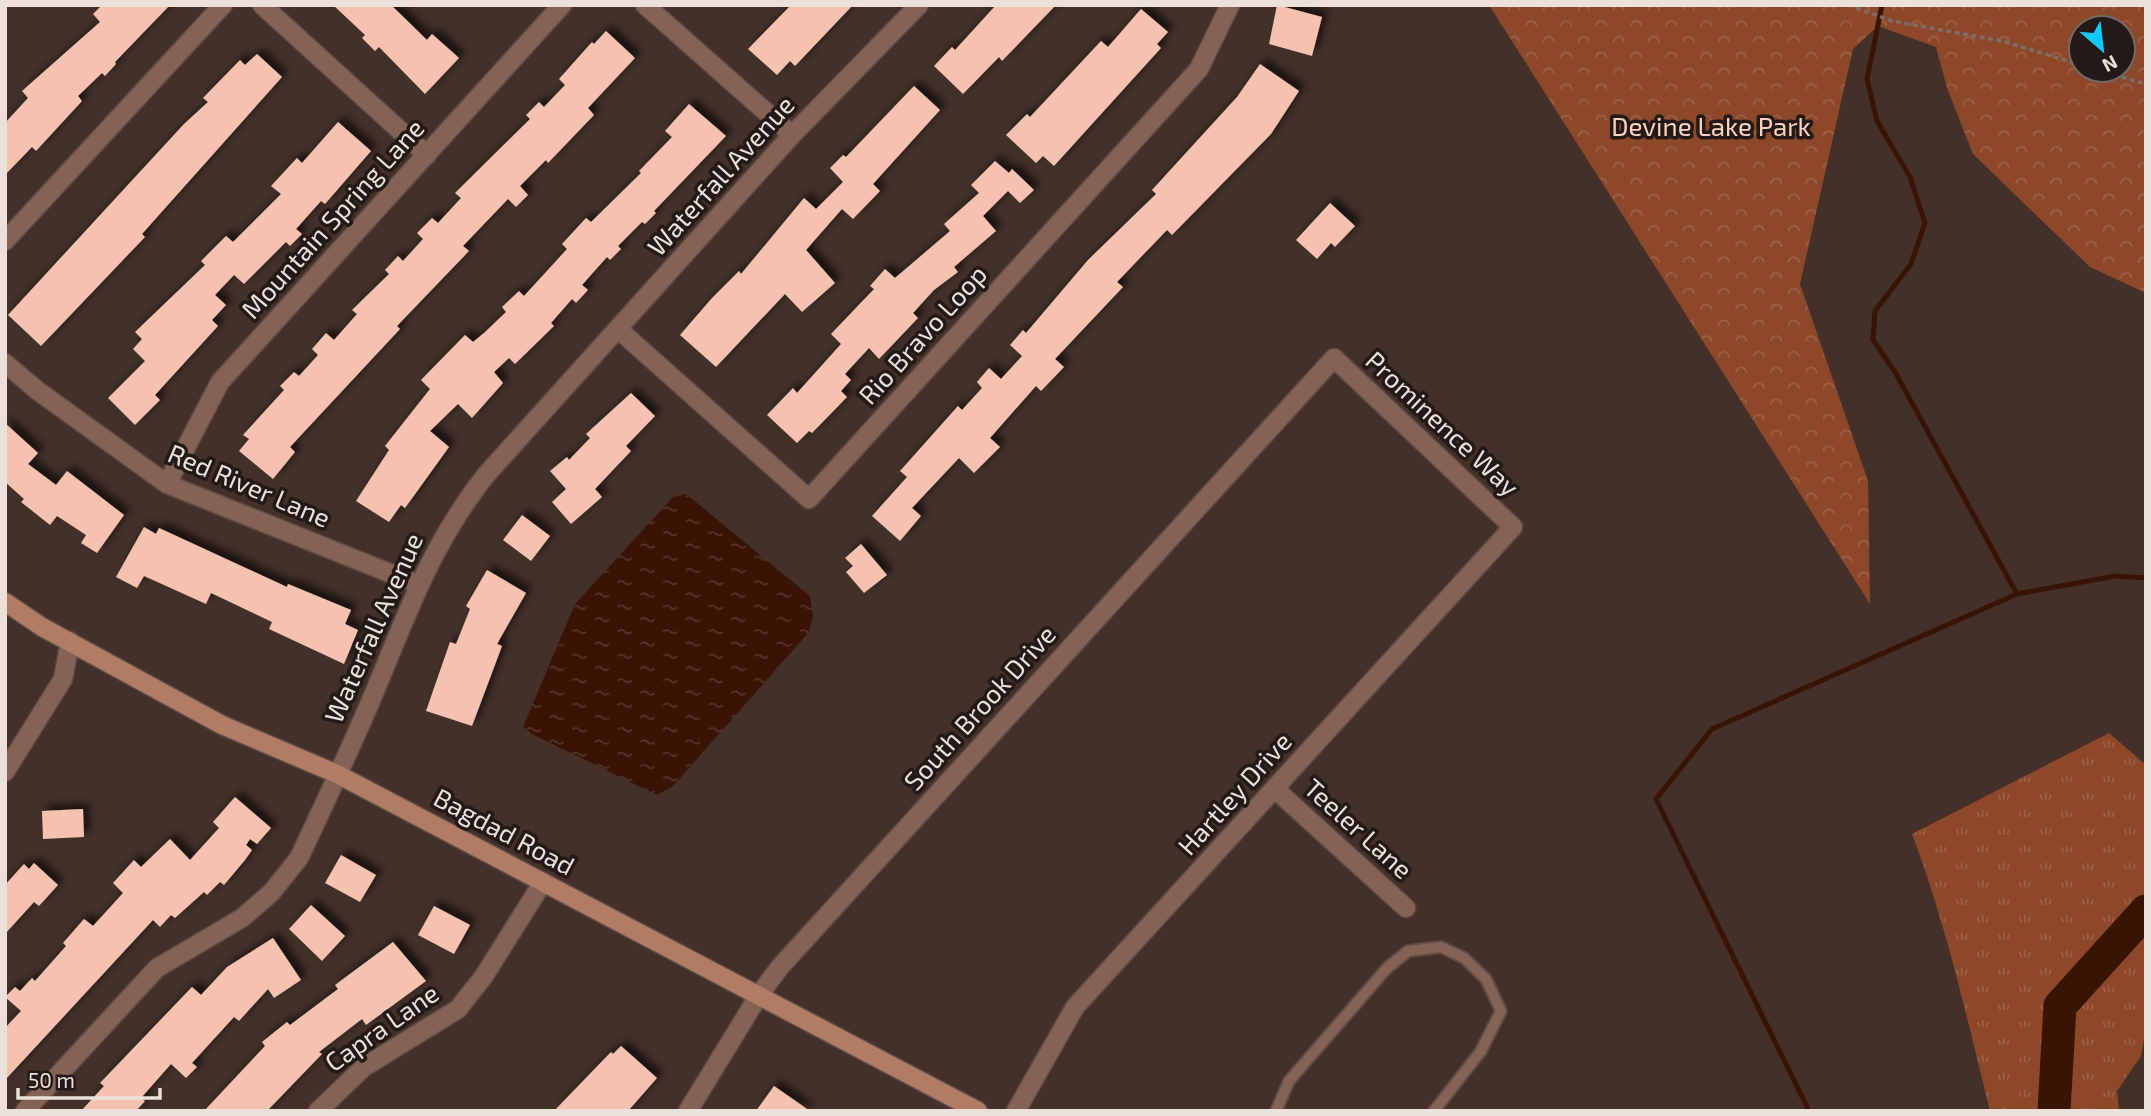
<svg xmlns="http://www.w3.org/2000/svg" width="2151" height="1116" font-family="'Exo 2',sans-serif">
<defs>
<pattern id="grass-tufts" width="24" height="20" patternUnits="userSpaceOnUse" patternTransform="scale(1.75)"><rect width="24" height="20" fill="#8d4729"/><path d="M3 7l-1-3M5 7V3M7 7l1-3M15 17l-1-3M17 17v-4M19 17l1-3" fill="none" stroke="#9d6147"/></pattern>
<pattern id="park-crowns" width="20" height="18" patternUnits="userSpaceOnUse" patternTransform="scale(1.75)"><rect width="20" height="18" fill="#8d4729"/><path d="M2 6a3 3 0 1 1 6 0M12 15a3 3 0 1 1 6 0" fill="none" stroke="#9d6147"/></pattern>
<pattern id="water-ripples" width="26" height="14" patternUnits="userSpaceOnUse" patternTransform="scale(1.75)"><rect width="26" height="14" fill="#391404"/><path d="M2 4q2-2 4 0t4 0M15 11q2-2 4 0t4 0" fill="none" stroke="#563628"/></pattern>
<filter id="shadow"><feDropShadow dx="6" dy="-6" stdDeviation="3.5" flood-color="#0009"/></filter>
</defs>
<rect width="100%" height="100%" fill="#423029"/>
<path fill="url(#grass-tufts)" d="M2109 733 2146 765V1028L2141 1056 2117 1091 2119 1111H1990C1967 1018 1946 924 1912 834Z"/>
<path fill="url(#park-crowns)" fill-rule="evenodd" d="M1489 5H2146V293L2090 267 1973 154 1947 88 1936 47 1878 26 1853 49 1800 284 1868 481 1870 604ZM2081 28H2123V70H2081Z"/>
<path fill="url(#water-ripples)" d="M686 494 810 596 813 616 809 632 673 786 657 795 532 734 523 727 575 604 673 497Z"/>
<g fill="none" stroke-linecap="round" stroke-linejoin="round">
<path stroke="#391404" stroke-width="5" d="M1882 5 1867 79 1877 121 1910 177 1925 223 1911 264 1875 311 1873 340 1895 372 2017 594
M1809 1111 1656 799 1712 729 2017 594 2115 576 2146 578"/>
<path stroke="#391404" stroke-width="33" d="M2054 1111 2060 1006 2146 911"/>
</g>
<path fill="#f4c2ae" filter="url(#shadow)" d="M102 5H170L115 62 116 64 105 76 102 73 78 96 82 101 36 151 32 147 5 175V123L28 98 22 91 100 22 93 14Z
M333 5H391L427 40 432 34 459 58 425 94 379 47 375 51 362 38 365 35Z
M791 5H853L795 66 790 61 777 75 748 49Z
M996 5H1056L1002 61 999 57 963 94 934 66 952 47 955 50Z
M1277 5 1322 17 1312 56 1269 44Z
M1141 9 1168 32 1157 44 1161 48 1054 166 1043 156 1036 163 1006 135 1027 114 1030 117 1101 41 1108 47Z
M606 31 635 58 588 108 594 115 548 163 546 160 520 186 528 195 516 207 508 199 463 246 469 251 397 326 400 329 290 447 295 452 273 479 239 451 249 439 243 435 284 390 280 386 294 372 299 376 318 355 312 349 326 333 334 340 357 314 352 310 389 274 385 270 398 256 403 261 423 239 417 233 432 218 438 223 461 198 455 193 530 119 526 115 539 102 544 107 565 85 559 79 592 42 594 44Z
M257 54 282 77 142 234 145 237 41 346 8 315 184 124 208 102 203 98 240 60 245 65Z
M1260 64 1299 91 1271 134 1172 235 1167 230 1117 282 1123 287 1055 359 1064 367 1041 391 1036 386 990 438 1000 447 974 473 959 458 912 508 921 516 900 541 872 516 907 477 900 471 958 406 962 410 982 388 977 382 989 368 1001 379 1022 356 1010 345 1023 330 1026 333 1088 260 1156 194 1152 190 1237 97Z
M914 86 940 110 873 184 880 191 853 219 842 209 806 250 835 283 802 312 785 294 716 367 680 335 712 298 739 271 741 274 804 198 816 209 843 182 830 168 843 155 846 157Z
M689 104 726 136 654 211 656 213 645 224 642 222 618 246 621 249 610 260 607 257 582 285 588 290 576 303 572 299 551 323 554 326 515 364 509 358 494 372 503 383 472 418 458 404 430 431 449 447 405 508 401 505 389 522 356 501 389 450 385 446 430 389 421 380 465 335 473 342 484 333 506 312 502 307 519 291 524 296 567 249 562 244 586 218 591 222 641 173 639 171 672 137 665 131Z
M338 122 371 151 325 204 321 201 296 229 302 234 290 246 286 242 244 284 234 275 215 295 226 305 212 320 218 326 155 395 160 400 135 425 108 398 145 361 133 349 142 339 135 332 205 265 201 261 226 236 233 242 281 194 271 186 297 158 302 163Z
M995 161 1009 173 1012 169 1034 190 1020 203 1008 191 983 216 996 231 954 267 958 272 934 290 913 313 918 318 879 359 869 348 845 374 851 380 841 391 847 397 812 433 809 431 797 443 767 415 793 388 797 393 841 344 831 334 874 289 870 286 885 269 895 278 950 231 944 224 979 193 971 185Z
M1330 203 1355 226 1335 247 1331 243 1317 259 1296 240Z
M631 393 655 416 626 446 631 451 595 489 602 497 571 524 552 502 566 489 550 471 567 457 569 460 590 438 586 434Z
M5 423 38 453 28 464 56 485 67 471 124 515 97 553 81 543 86 535 57 516 50 525 21 502 24 499 5 482Z
M522 515 550 536 531 561 503 540Z
M144 527 156 534 159 528 287 587 288 584 351 610 345 624 358 630 344 664 269 629 272 622 211 593 206 604 144 576 137 588 116 577Z
M861 544 887 575 864 593 846 572 853 566 845 558Z
M487 570 526 593 497 644 502 646 472 726 426 711 450 642 456 644 470 609 466 606Z
M235 797 271 828 257 844 250 839 246 845 252 850 245 860 224 885 220 882 207 895 204 892 175 918 171 915 160 927 153 920 5 1080V1028L21 1011 5 997 15 987 20 991 32 978 35 981 66 946 63 943 84 919 93 926 123 893 113 883 134 860 141 867 170 839 190 860 219 828 213 822Z
M83 809 84 837 43 839 42 811Z
M341 855 376 875 360 902 325 883Z
M34 863 58 885 39 906 34 902 5 934V885L24 864 29 869Z
M311 905 345 936 322 961 289 929Z
M434 906 470 925 454 954 418 935Z
M273 938 301 980 274 998 268 989 239 1021 234 1017 192 1063 197 1067 186 1078 171 1064 141 1098 145 1101 136 1111H81L104 1086 100 1083 192 987 201 995 227 967Z
M393 942 426 981 366 1025 362 1019 319 1052 322 1054 267 1111H204L265 1046 262 1042 287 1022 290 1025 338 989 335 985Z
M621 1046 657 1078 628 1111H554L611 1052 613 1054Z
M774 1086 810 1111H756Z"/>
<g fill="none" stroke-linecap="round" stroke-linejoin="round">
<defs>
<path id="lane" d="M1276 1111 1289 1081 1387 968 1408 951 1441 947 1464 958 1486 979 1501 1011 1481 1051 1434 1111"/>
<path id="street" d="M262 5 427 155
M645 5 792 135
M5 241 223 5
M618 329 809 499 1199 69 1230 5
M5 363 38 391 167 484 417 584
M167 484 220 382 562 5
M5 772 63 679 70 641
M1275 789 1406 908
M25 1111 157 968 242 918 271 893 299 858C324 805 349 752 372 698 407 615 429 548 485 476L792 135 919 5
M318 1111 364 1067 458 1009 484 976 543 882
M688 1111 759 995 780 967 1334 358 1513 527 1075 1007 1016 1111"/>
<path id="secondary" d="M5 602 42 627 222 725 337 774 978 1111"/>
</defs>
<use href="#lane" stroke="#5d4c45" stroke-width="14"/>
<use href="#street" stroke="#5d4c45" stroke-width="21"/>
<use href="#secondary" stroke="#5d4c45" stroke-width="21"/>
<path stroke="#7d6d67" stroke-width="3.5" stroke-dasharray="5 3.5" stroke-linecap="butt" d="M1848 5 1892 21 2002 41 2081 65
M2097 70 2146 84"/>
<use href="#lane" stroke="#846355" stroke-width="10"/>
<use href="#street" stroke="#846355" stroke-width="18"/>
<use href="#secondary" stroke="#b07c66" stroke-width="18"/>
</g>
<g text-anchor="middle" stroke-width="7" stroke-linejoin="round" paint-order="stroke">
<g font-size="26" fill="#fcd1bf" stroke="#231a17">
<text x="1711" y="136">Devine Lake Park</text>
</g>
<g font-size="26" fill="#ece0db" stroke="#231a17">
<text transform="translate(721 176) rotate(-48)" y="9">Waterfall Avenue</text>
<text transform="translate(333 219) rotate(-48)" y="9">Mountain Spring Lane</text>
<text transform="translate(923 335) rotate(-48)" y="9">Rio Bravo Loop</text>
<text transform="translate(1442 424) rotate(43)" y="9">Prominence Way</text>
<text transform="translate(249 486) rotate(23)" y="9">Red River Lane</text>
<text transform="translate(374 628) rotate(-66)" y="9">Waterfall Avenue</text>
<text transform="translate(980 708) rotate(-48)" y="9">South Brook Drive</text>
<text transform="translate(1235 794) rotate(-48)" y="9">Hartley Drive</text>
<text transform="translate(1358 829) rotate(42)" y="9">Teeler Lane</text>
<text transform="translate(504 832) rotate(28)" y="9">Bagdad Road</text>
<text transform="translate(382 1028) rotate(-35)" y="9">Capra Lane</text>
</g>
</g>
<rect width="2151" height="1116" fill="none" stroke="#ece0db" stroke-width="14"/>
<g transform="translate(2102 49) rotate(152)"><circle r="33" fill="#231a17" stroke="#736965" stroke-width="2"/>
<path d="M0-5L12 26L0 18L-12 26Z" fill="#0ecafa"/>
<text y="-10" font-size="19" font-weight="bold" text-anchor="middle" fill="#ece0db">N</text>
</g>
<path d="M18 1088v10h142v-10" fill="none" stroke="#ece0db" stroke-width="3.5"/>
<text x="28" y="1088" font-size="21" fill="#ece0db" stroke="#231a17" stroke-width="5" paint-order="stroke">50 m</text>
</svg>
